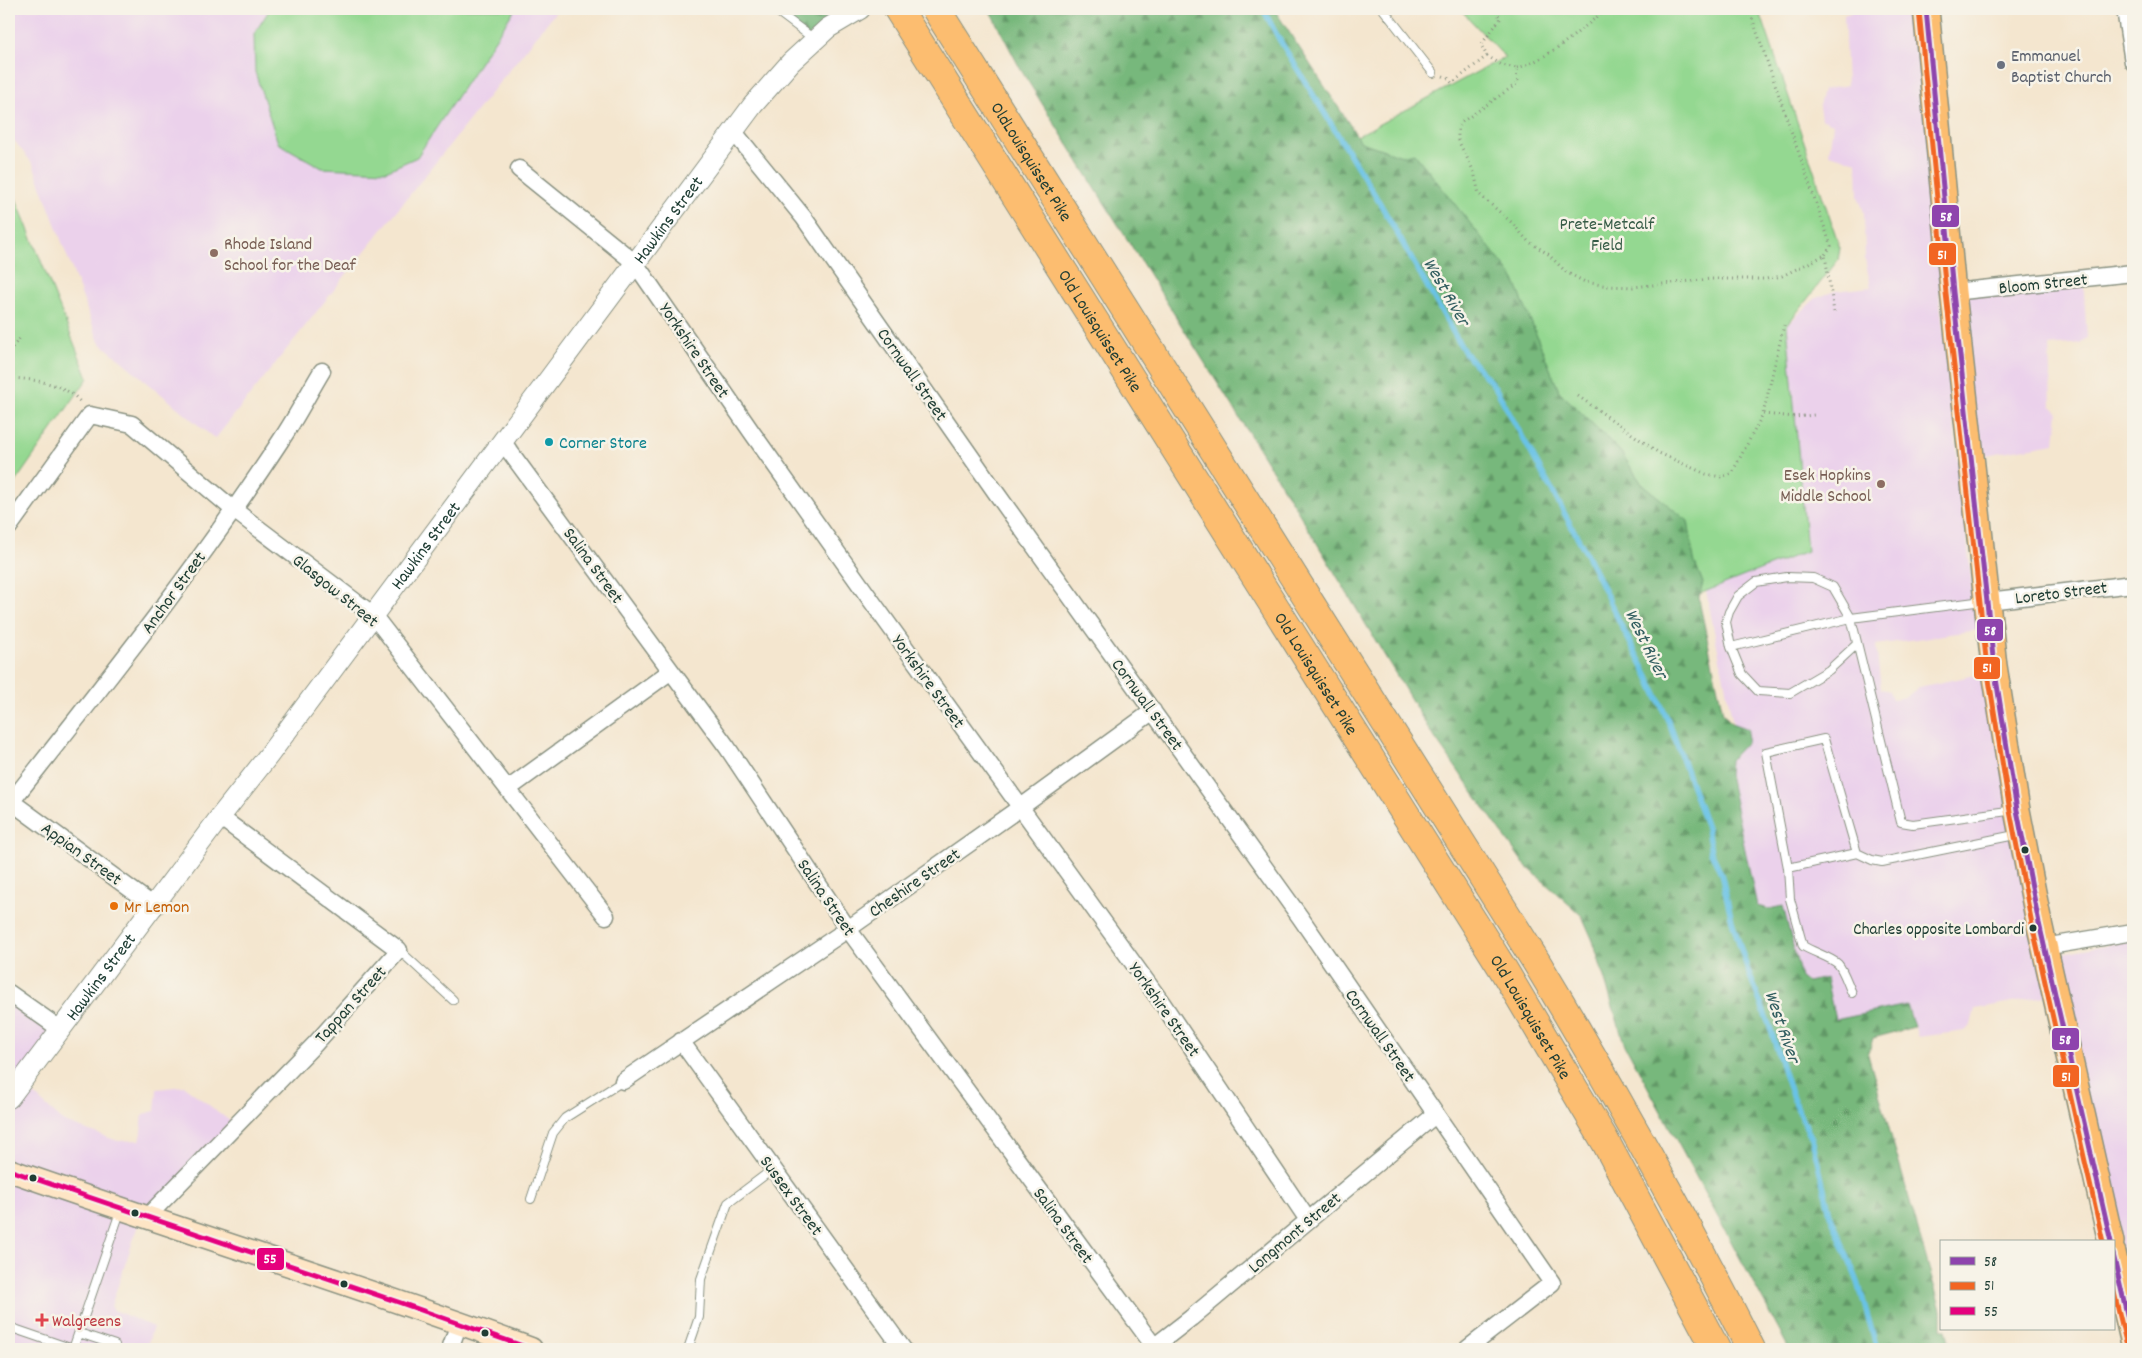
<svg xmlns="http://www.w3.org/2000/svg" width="2142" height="1358" font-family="Dekko,sans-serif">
<defs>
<pattern id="forest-firs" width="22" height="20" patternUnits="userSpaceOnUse" patternTransform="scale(1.25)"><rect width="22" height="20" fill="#77b87b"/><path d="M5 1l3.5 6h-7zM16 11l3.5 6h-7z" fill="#619766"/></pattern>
</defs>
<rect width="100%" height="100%" fill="#f7f3e8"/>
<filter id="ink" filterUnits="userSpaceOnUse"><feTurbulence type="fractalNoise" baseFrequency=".02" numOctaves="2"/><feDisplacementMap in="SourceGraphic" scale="10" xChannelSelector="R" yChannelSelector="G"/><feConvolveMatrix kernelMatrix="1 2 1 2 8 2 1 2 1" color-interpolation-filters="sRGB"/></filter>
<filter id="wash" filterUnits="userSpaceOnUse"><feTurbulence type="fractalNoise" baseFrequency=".0096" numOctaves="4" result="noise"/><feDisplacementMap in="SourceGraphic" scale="20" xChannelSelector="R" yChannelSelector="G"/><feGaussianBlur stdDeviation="1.12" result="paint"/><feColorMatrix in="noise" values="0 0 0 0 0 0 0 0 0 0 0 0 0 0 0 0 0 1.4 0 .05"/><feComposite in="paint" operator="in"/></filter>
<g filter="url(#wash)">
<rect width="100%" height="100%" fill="#f4e6cf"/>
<path fill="#ebd1eb" d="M9 9H558L215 439 99 342 33 164 9 134Z
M1856 9H1927L1958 287 2083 279 2087 338 2080 343 2049 346 2051 405 2058 412 2055 443 1973 457 1952 292 1939 293 1977 630 1876 645 1881 689 1889 691 1892 699 1906 697 1919 687 1995 671 2057 954 2133 940V1305L2055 994 1975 1009 1971 1025 1965 1031 1918 1037 1907 1005 1835 1020 1826 979 1807 982 1801 978 1783 906 1769 909 1757 906 1729 775 1730 760 1747 742 1735 733 1706 591 1807 551 1787 325 1816 298 1835 291 1871 287 1865 259 1864 212 1858 196 1857 162 1829 154 1833 124 1821 119 1819 106 1823 90 1847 85 1844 15 1856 11Z
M9 1002 55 1035 22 1084 64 1122 118 1141 140 1140 143 1114 155 1111 157 1089 184 1086 235 1125 139 1223 111 1306 114 1310 153 1327 146 1349H9Z"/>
<path fill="#94d891" stroke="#5a8a62" d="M270 9H515L417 157 386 171 322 168 278 143 255 72 254 34Z
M1460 9H1759L1840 248 1838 260 1787 325 1807 551 1629 622 1310 161 1505 57Z
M10 184 88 378 9 491V185Z"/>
<path fill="url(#forest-firs)" stroke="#4b7a58" d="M771 9H838V18L813 40Z
M989 9H1274L1361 142 1402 156 1414 153 1513 277 1559 391 1620 451 1642 484 1688 521 1694 560 1703 583 1699 597 1700 605 1723 713 1731 723 1748 729 1747 742 1730 760 1729 775 1757 906 1769 909 1783 906 1801 978 1807 982 1826 978 1835 1020 1907 1005 1914 1027 1873 1038 1868 1055 1941 1310V1329H1946L1951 1349H1789L1624 1043 1593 941 1582 916 1524 864 1430 731 1294 505 1021 70Z"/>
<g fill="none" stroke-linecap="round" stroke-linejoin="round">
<path stroke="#69c2e6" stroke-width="5.5" d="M1263 9 1279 39 1381 205 1465 353 1495 387 1584 549 1626 635 1647 674 1670 725 1707 828 1711 852 1721 873 1732 921 1748 971 1770 1027 1788 1085 1802 1120 1812 1138 1830 1214 1858 1282 1877 1349"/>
</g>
</g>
<g filter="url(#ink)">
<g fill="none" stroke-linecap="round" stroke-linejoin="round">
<defs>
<path id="service" d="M774 9 814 39
M1383 9 1433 73
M1857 644 1829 670 1790 693 1758 691 1742 674 1731 647 1726 622 1729 612 1738 596 1756 582 1787 577 1813 578 1833 587 1851 618 1901 822 1913 824 2015 810
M1731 647 1851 618 1983 601
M1857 853 1788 868 1766 752 1824 739 1857 853 1872 860 1882 862 2020 834
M1788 868 1790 899 1803 946C1813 952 1832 958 1838 964 1844 971 1848 985 1852 993
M399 950 453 1000
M531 1199 553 1133 565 1118 623 1081
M9 1327 73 1349
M79 1333 115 1345
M73 1349 120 1212
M688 1349 699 1317 701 1279 728 1203 773 1169"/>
<path id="minor" d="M2125 9 2133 62
M734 132 804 218 997 494 1300 917 1552 1283 1467 1349
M519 169 635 263 753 434 873 603 1162 1003 1308 1220
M1953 292 2133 273
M502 441 727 747 848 929 1156 1349
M9 527 90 415 132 424 234 510 373 615 606 916
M1988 601 2133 584
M508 789 671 671
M9 800 155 907
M11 802C104 684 199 566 281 440 296 418 308 394 322 371
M2044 947 2133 932
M9 993 60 1029
M681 1041 903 1349
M623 1081 848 929 1021 807 1153 711
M146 1218 315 1044 399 950 220 817
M450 1349 459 1323
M1151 1349 1191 1318 1436 1114"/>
<g id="tertiary">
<path id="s1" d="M9 1098 220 817 269 755 753 105 791 62 828 28 860 9"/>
</g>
<path id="secondary" d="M9 1170C182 1231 358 1285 531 1349"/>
<path id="primary" d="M1926 9 1953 292 1994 666 2017 810 2039 923 2111 1242
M2113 1253 2133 1340"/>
<g id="motorway">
<path id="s2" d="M898 9 1503 969 1605 1141 1716 1349"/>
<path id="s3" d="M936 9 1537 963C1613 1089 1685 1218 1751 1349"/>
</g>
</defs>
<use href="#service" stroke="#8a9282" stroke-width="10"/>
<use href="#minor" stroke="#8a9282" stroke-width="19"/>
<use href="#tertiary" stroke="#8a9282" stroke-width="22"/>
<use href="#secondary" stroke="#8a9282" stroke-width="25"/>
<use href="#primary" stroke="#8a9282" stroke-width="28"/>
<use href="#motorway" stroke="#8a9282" stroke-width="30"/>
<path stroke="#8a9282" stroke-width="3" stroke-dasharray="1 4" stroke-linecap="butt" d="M1749 9 1831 246 1825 255
M1487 56 1502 65 1517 68 1518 83 1462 122 1458 129V140L1474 172 1479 194 1511 222 1528 241 1548 254 1566 272 1585 282 1608 286 1633 287 1711 279H1766L1782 276 1825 255 1834 312
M1517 68C1548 60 1581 29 1607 9
M1443 76 1448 78 1452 83 1487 56 1481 45 1501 18 1493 9
M9 351 21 337
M9 378C33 379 66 383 81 403
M1578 396 1659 453 1706 474 1721 477 1732 473 1763 414 1784 325
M1763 414 1795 417 1814 415"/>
<use href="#service" stroke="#fff" stroke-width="8"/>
<use href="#minor" stroke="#fff" stroke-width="16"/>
<use href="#tertiary" stroke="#fff" stroke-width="20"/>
<use href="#secondary" stroke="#fee5c5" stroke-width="22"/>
<use href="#primary" stroke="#fcbd6f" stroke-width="25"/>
<use href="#motorway" stroke="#fcbd6f" stroke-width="28"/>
<defs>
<path id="bus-1" d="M1926 9 1953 292 1994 666 2017 810 2039 923 2111 1242
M2113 1254 2133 1340"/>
<path id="bus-2" d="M1919 10 1946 293 1987 667 2010 811 2032 924 2103 1242
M2113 1288 2126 1342"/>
<path id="bus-3" d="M9 1170 401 1303 531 1349"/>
</defs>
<use href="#bus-1" stroke="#f7f3e8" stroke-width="9"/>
<use href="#bus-2" stroke="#f7f3e8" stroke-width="9"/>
<use href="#bus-3" stroke="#f7f3e8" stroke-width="9"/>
<use href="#bus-1" stroke="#8e44ad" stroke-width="5"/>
<use href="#bus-2" stroke="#f26522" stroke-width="5"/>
<use href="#bus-3" stroke="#e5007d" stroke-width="5"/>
</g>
</g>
<circle fill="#6b7280" stroke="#f7f3e8" stroke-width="2" cx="2001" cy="65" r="5"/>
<g fill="#8d6e63" stroke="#f7f3e8" stroke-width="2">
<circle cx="214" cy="253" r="5"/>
<circle cx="1881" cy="484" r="5"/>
</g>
<circle fill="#0f9aa8" stroke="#f7f3e8" stroke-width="2" cx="549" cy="442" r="5"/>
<g fill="#1f3d34" stroke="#f7f3e8" stroke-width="2">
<circle cx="2025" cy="850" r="4.5"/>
<circle cx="2033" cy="928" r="4.5"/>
<circle cx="33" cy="1178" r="4.5"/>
<circle cx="135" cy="1213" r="4.5"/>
<circle cx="344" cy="1284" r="4.5"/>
<circle cx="485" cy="1333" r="4.5"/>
</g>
<circle fill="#e8710a" stroke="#f7f3e8" stroke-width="2" cx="114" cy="906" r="5"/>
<path fill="#e0444e" stroke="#f7f3e8" stroke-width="2" d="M39.5 1312.5h5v5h5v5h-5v5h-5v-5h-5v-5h5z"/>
<g text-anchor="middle" stroke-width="5" stroke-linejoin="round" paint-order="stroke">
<g font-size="17" fill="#1f3d34" stroke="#f7f3e8" text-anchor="end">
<text x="2024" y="934">Charles opposite Lombardi</text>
</g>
<g font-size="18" fill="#5b616d" stroke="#f7f3e8" text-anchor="start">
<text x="2011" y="61">Emmanuel<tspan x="2011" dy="21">Baptist Church</tspan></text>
</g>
<g font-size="18" fill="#1f3d34" stroke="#f7f3e8">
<text dy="6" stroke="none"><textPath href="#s3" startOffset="180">OldLouisquisset Pike</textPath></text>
<text dy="6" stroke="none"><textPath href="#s1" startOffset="1098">Hawkins Street</textPath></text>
<text transform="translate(2043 283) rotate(-6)" y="6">Bloom Street</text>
<text dy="6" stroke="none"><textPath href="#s2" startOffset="380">Old Louisquisset Pike</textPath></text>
<text transform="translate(695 350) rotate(56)" y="6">Yorkshire Street</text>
<text transform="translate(913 374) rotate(55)" y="6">Cornwall Street</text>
<text dy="6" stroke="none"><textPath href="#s1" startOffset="692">Hawkins Street</textPath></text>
<text transform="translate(594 565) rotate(54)" y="6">Salina Street</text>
<text transform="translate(336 590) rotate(39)" y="6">Glasgow Street</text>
<text transform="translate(173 592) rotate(-54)" y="6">Anchor Street</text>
<text transform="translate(2061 592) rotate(-7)" y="6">Loreto Street</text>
<text dy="6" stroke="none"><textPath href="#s2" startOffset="785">Old Louisquisset Pike</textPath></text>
<text transform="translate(929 681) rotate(54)" y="6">Yorkshire Street</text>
<text transform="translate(1148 704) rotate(54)" y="6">Cornwall Street</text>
<text transform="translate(82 853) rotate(36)" y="6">Appian Street</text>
<text transform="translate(914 882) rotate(-35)" y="6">Cheshire Street</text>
<text transform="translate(827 897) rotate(56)" y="6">Salina Street</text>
<text dy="6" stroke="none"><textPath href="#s1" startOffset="152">Hawkins Street</textPath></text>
<text transform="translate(350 1004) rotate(-48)" y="6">Tappan Street</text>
<text transform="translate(1165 1009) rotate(55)" y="6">Yorkshire Street</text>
<text dy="6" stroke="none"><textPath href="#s2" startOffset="1190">Old Louisquisset Pike</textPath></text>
<text transform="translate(1381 1035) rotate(55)" y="6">Cornwall Street</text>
<text transform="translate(792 1195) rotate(54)" y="6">Sussex Street</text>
<text transform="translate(1064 1225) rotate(54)" y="6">Salina Street</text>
<text transform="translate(1294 1232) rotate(-40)" y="6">Longmont Street</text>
</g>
<g font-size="18" fill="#365c47" stroke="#f7f3e8">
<text x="1607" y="229">Prete-Metcalf<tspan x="1607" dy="21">Field</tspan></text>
</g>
<g font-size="18" fill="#785e54" stroke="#f7f3e8" text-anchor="start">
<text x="224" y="249">Rhode Island<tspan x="224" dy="21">School for the Deaf</tspan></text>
<text x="1871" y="480" text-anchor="end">Esek Hopkins<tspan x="1871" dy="21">Middle School</tspan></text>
</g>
<g font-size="18" fill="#0d838f" stroke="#f7f3e8" text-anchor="start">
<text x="559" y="448">Corner Store</text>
</g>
<g font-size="18" fill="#c56008" stroke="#f7f3e8" text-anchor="start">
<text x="124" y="912">Mr Lemon</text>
</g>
<g font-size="18" fill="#be3a42" stroke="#f7f3e8" text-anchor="start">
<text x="52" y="1326">Walgreens</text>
</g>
<g font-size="19" font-style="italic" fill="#325e60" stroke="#f7f3e8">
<text transform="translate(1448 291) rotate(60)" y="7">West River</text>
<text transform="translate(1648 643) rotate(64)" y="7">West River</text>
<text transform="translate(1784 1026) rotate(71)" y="7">West River</text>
</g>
</g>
<g stroke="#f7f3e8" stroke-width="2">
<rect x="1931" y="204" width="29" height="24" rx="5" fill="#8e44ad"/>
<rect x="1928" y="242" width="29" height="24" rx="5" fill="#f26522"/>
<rect x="1976" y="618" width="28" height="24" rx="5" fill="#8e44ad"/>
<rect x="1973" y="656" width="28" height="24" rx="5" fill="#f26522"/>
<rect x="2051" y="1027" width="29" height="24" rx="5" fill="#8e44ad"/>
<rect x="2052" y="1064" width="28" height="24" rx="5" fill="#f26522"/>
<rect x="256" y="1247" width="29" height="24" rx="5" fill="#e5007d"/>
</g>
<g font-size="14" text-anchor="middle" font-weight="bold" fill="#fff">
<text x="1946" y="221">58</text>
<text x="1942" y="259">51</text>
<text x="1990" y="635">58</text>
<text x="1987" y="672">51</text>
<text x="2065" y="1044">58</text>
<text x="2066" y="1081">51</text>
<text x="270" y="1263">55</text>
</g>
<rect width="2142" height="1358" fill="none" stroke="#f7f3e8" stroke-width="30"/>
<rect x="1940" y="1240" width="175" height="90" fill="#f7f3e8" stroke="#a1aaa0"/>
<rect x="1950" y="1257" width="25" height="8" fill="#8e44ad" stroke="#a1aaa0"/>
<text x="1984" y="1266" font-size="15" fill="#1f3d34">58</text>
<rect x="1950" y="1282" width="25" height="8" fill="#f26522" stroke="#a1aaa0"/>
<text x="1984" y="1290" font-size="15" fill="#1f3d34">51</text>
<rect x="1950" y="1307" width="25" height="8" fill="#e5007d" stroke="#a1aaa0"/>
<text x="1984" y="1316" font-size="15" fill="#1f3d34">55</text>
</svg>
